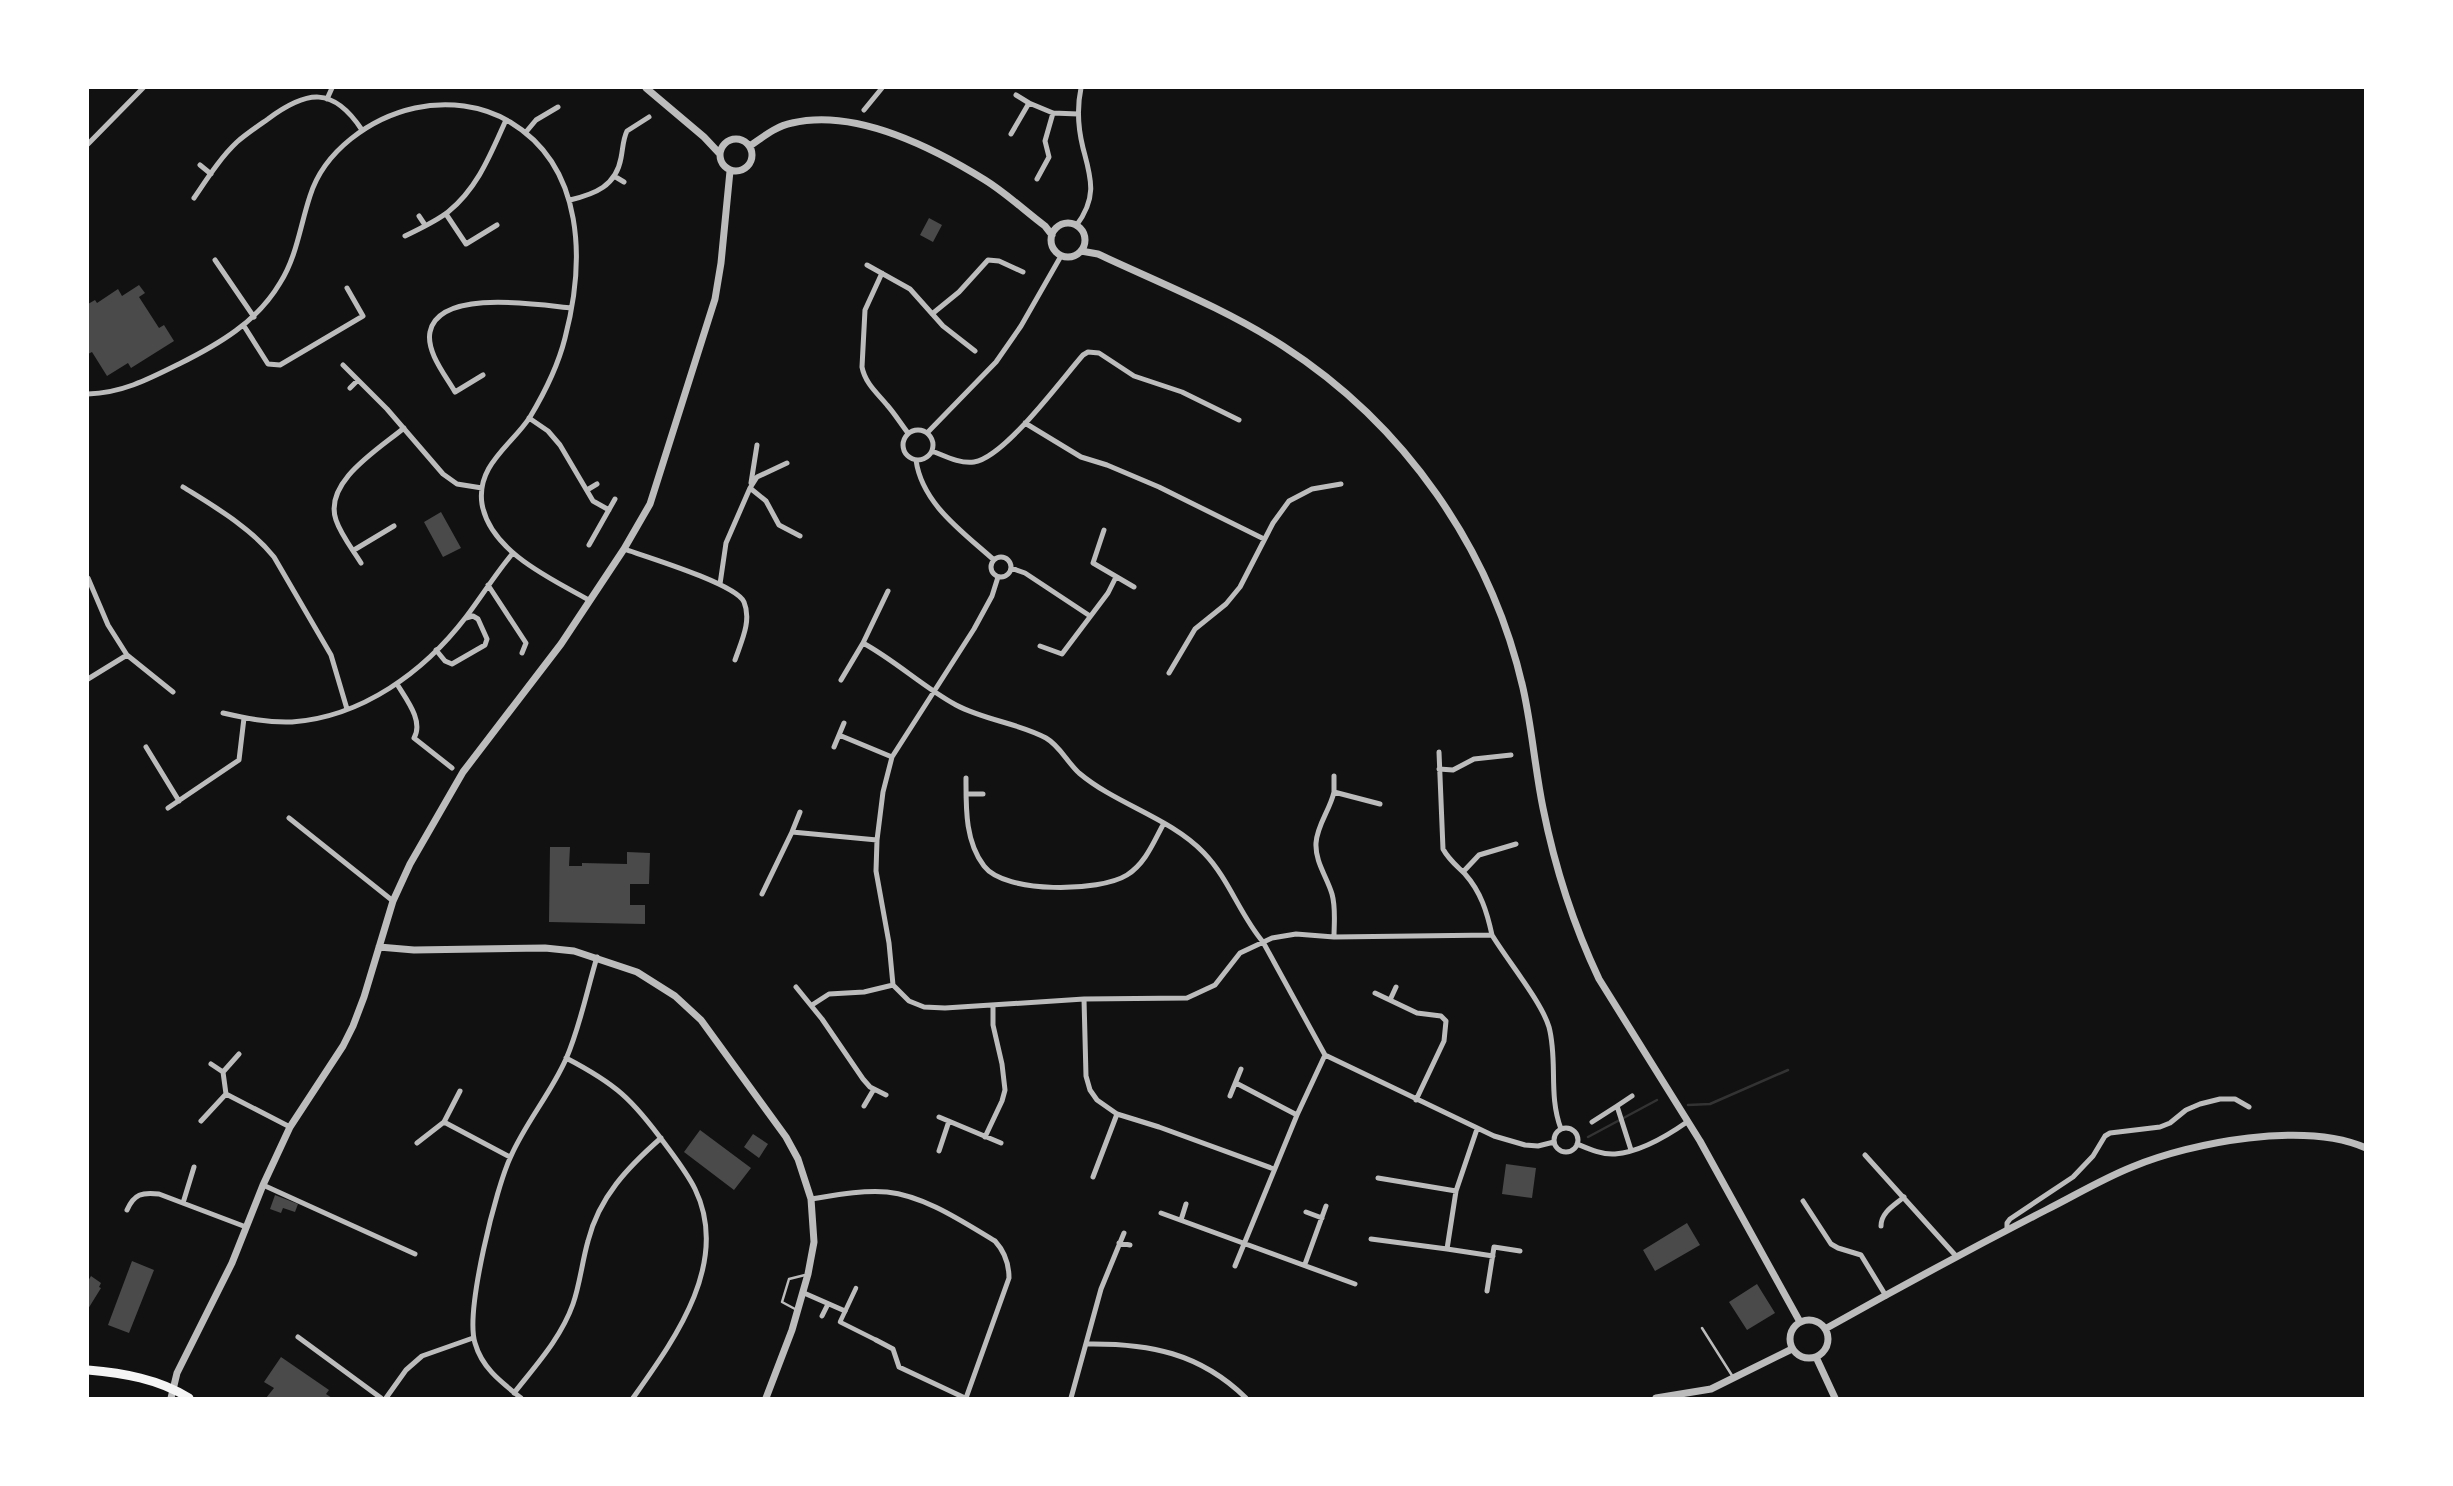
<svg xmlns="http://www.w3.org/2000/svg" width="2453" height="1486" font-family="'Titillium Web',sans-serif">
<rect width="100%" height="100%" fill="#111"/>
<g fill="none" stroke-linecap="round" stroke-linejoin="round">
<path stroke="#333" stroke-width="2.5" d="M1688 1105 1710 1104 1788 1070
M1588 1137 1657 1100"/>
</g>
<path fill="#4a4a4a" d="M929 218 942 225 933 242 920 235Z
M139 285 145 293 139 297 159 328 164 325 174 341 131 368 128 363 107 376 92 352 88 354V304L95 300 97 303 118 289 122 296Z
M441 512 461 548 443 557 424 522Z
M550 847H570L569 866H582V863L627 864V852L650 853 649 884H630V905H645V924L549 922Z
M700 1130 751 1168 734 1190 684 1152Z
M753 1134 768 1144 759 1158 744 1147Z
M1506 1164 1536 1168 1532 1198 1502 1194Z
M275 1195 298 1204 295 1212 283 1208 281 1213 270 1209Z
M1687 1223 1700 1245 1655 1271 1643 1250Z
M132 1261 154 1270 129 1333 108 1325Z
M91 1276 101 1283 99 1287 101 1288 88 1309V1281Z
M1757 1284 1775 1313 1747 1330 1729 1302Z
M281 1357 329 1390 326 1394 332 1398H266L274 1388 264 1382Z"/>
<g fill="none" stroke-linecap="round" stroke-linejoin="round">
<path stroke="#bcbcbc" stroke-width="2.5" d="M795 1309 782 1302 789 1279 805 1275
M1702 1328 1733 1377"/>
<path stroke="#bcbcbc" stroke-width="4.5" d="M856 1288 840 1322 876 1340"/>
<path stroke="#bcbcbc" stroke-width="5" d="M1016 95 1029 103
M327 99 332 88
M864 110 882 88
M526 132 536 120 558 107
M1011 134 1029 103 1053 113 1078 114
M88 144 143 88
M200 165 211 174
M614 176 624 182
M1037 179 1049 157 1045 141 1053 113
M194 198C207 179 220 158 237 142 246 134 258 126 268 119 307 90 333 86 362 130
M570 200C595 194 616 186 621 158 623 148 623 139 627 131L649 117
M446 214 466 244 497 225
M419 216 425 225
M1076 226C1098 197 1091 178 1083 148 1078 128 1077 107 1081 88
M405 236C419 229 435 222 448 212 478 188 491 153 506 120
M215 260 254 317
M867 265 910 289 943 326 975 351
M882 273 865 310 862 367C865 383 877 393 887 405 895 414 901 424 908 433
M932 314 959 292 988 260 999 261 1023 272
M244 326 268 364 280 365 363 316 347 288
M343 365 387 409 443 474 457 484 482 488
M483 375 455 392C446 376 426 352 430 332 439 288 540 305 571 308
M350 388 358 380
M88 394C122 393 149 379 179 364 219 344 257 322 280 283 297 256 300 226 310 196 324 151 370 118 415 108 447 101 482 105 510 122 585 167 585 262 565 338 558 366 545 392 530 417 512 445 476 465 482 504 490 551 551 579 589 600
M529 418 548 431 560 445 593 501 609 510
M1025 423 1081 457 1107 465 1159 487 1264 539
M903 445a15 15 0 1 1 30 0a15 15 0 1 1-30 0Z
M927 433 996 362 1021 326 1061 256
M932 451C945 456 960 464 974 462 1005 457 1061 380 1083 355L1088 352 1099 353 1134 376 1182 392 1239 420
M916 460C922 504 963 532 994 560
M751 483 757 445
M183 487C215 507 250 527 274 557L331 655 347 709
M750 488 757 477 787 463
M587 490 597 484
M1104 530 1093 563 1134 587
M589 545 615 499
M624 549C647 557 736 584 744 602 752 621 741 642 735 660
M354 550 394 526
M991 567a10 10 0 1 1 20 0a10 10 0 1 1-20 0Z
M361 563C353 550 341 535 336 520 323 482 379 449 404 428
M1011 568 1025 573 1090 616
M998 577 992 596 974 629 892 757 883 792 877 840 876 871 889 943 893 985 909 1001 924 1007 945 1008 1084 999 1187 998 1215 985 1240 953 1272 938 1296 934 1334 937 1492 935C1507 960 1541 1001 1549 1027 1558 1061 1548 1095 1561 1129
M88 578 108 625 127 655 173 692
M720 584 726 543 750 488 766 501 779 525 800 536
M488 585 526 643 522 653
M888 591 863 643C896 661 923 687 956 705 984 720 1018 723 1046 738 1060 746 1067 762 1079 773 1117 805 1169 817 1204 853 1229 879 1240 915 1263 942L1325 1055 1494 1136 1525 1145 1538 1146 1554 1142
M1040 646 1062 654 1108 593 1116 577
M436 650 445 661 452 664 485 645 487 639 478 619 473 616 466 618
M1169 673 1195 629 1226 604 1240 587 1273 523 1289 501 1312 489 1341 484
M88 679 127 655
M841 680 863 643
M397 684C406 699 424 721 414 738L452 768
M223 713C245 718 268 723 292 722 362 717 424 672 466 617 482 596 496 573 513 553
M839 735 892 757
M146 747 179 801
M834 747 844 723
M1439 752 1443 849C1449 860 1456 865 1465 874 1481 892 1487 912 1492 935
M1439 769 1453 770 1474 759 1511 755
M966 778C966 808 965 841 984 866 1005 894 1100 892 1127 875 1146 863 1154 841 1164 823
M1334 792V776
M966 794H983
M168 808 239 760 244 718
M289 818 393 901
M792 832 800 812
M1463 872 1479 855 1516 844
M762 894 792 832 877 840
M1334 937C1334 923 1336 908 1332 894 1327 877 1315 862 1316 843 1317 825 1330 810 1334 792L1380 804
M796 987 822 1019 863 1079 870 1087 886 1095
M1375 993 1417 1013 1441 1016 1446 1021 1444 1041 1416 1100
M1084 999 1086 1076 1090 1090 1097 1100 1117 1114 1159 1127 1274 1169
M1390 1000 1396 987
M812 1005 829 994 864 992 893 985
M239 1054 223 1072 226 1094 290 1127
M566 1058C616 1084 632 1099 665 1144 676 1159 687 1173 695 1189 731 1263 674 1340 633 1398
M211 1064 223 1072
M1236 1083 1297 1115
M460 1091 444 1122 510 1157
M1230 1096 1241 1069
M864 1106 874 1089
M939 1117 1001 1143
M201 1121 226 1094
M1592 1122 1617 1106
M1554 1140a12 12 0 1 1 24 0a12 12 0 1 1-24 0Z
M1477 1129 1456 1191 1447 1249 1493 1256
M985 1137 1002 1101 1005 1090 1002 1064 993 1025V1005
M417 1143 444 1122
M1577 1144C1589 1149 1602 1155 1615 1154 1641 1152 1667 1136 1687 1122
M1631 1150 1617 1106 1632 1096
M939 1151 949 1121
M1865 1155 1956 1256
M1093 1177 1117 1114
M1378 1178 1456 1191
M263 1185 415 1254
M811 1199C836 1195 862 1190 887 1192 925 1196 963 1222 995 1241 1005 1252 1009 1263 1009 1278L966 1398
M1803 1201 1831 1244 1838 1248 1861 1255 1886 1296
M183 1203 194 1167
M127 1210C134 1194 142 1192 159 1194L246 1227
M1306 1212 1322 1218
M1161 1213 1355 1284
M1181 1220 1186 1204
M1881 1226C1881 1212 1895 1205 1904 1197
M2007 1230V1223L2010 1219 2073 1177 2093 1156 2105 1136 2110 1133 2160 1127 2170 1123 2186 1110 2200 1104 2220 1099H2235L2249 1107
M1371 1239 1447 1249
M1119 1243 1130 1245
M1305 1264 1326 1206
M1235 1266 1297 1115 1325 1055
M1487 1291 1494 1247 1520 1251
M804 1293 845 1311
M822 1316 828 1304
M298 1337 381 1398
M876 1340 893 1349 899 1367 965 1398
M1086 1344C1149 1343 1200 1353 1246 1398
M514 1393C536 1365 561 1338 573 1304 580 1284 582 1262 588 1241 599 1197 628 1167 661 1138
M386 1398 406 1370 422 1356 473 1338
M521 1398C501 1382 482 1368 475 1343 465 1311 496 1187 511 1156 526 1122 551 1093 566 1059 580 1027 587 990 597 957
M1071 1398 1101 1289 1124 1233"/>
<path stroke="#bcbcbc" stroke-width="7" d="M646 88 704 137 719 153
M720 155a16 16 0 1 1 32 0a16 16 0 1 1-32 0Z
M750 146C763 137 776 126 792 123 856 108 932 147 985 180 1006 193 1025 211 1045 226L1052 235
M1051 240a17 17 0 1 1 34 0a17 17 0 1 1-34 0Z
M1081 251 1098 254C1160 283 1226 309 1283 346 1404 424 1491 548 1523 688 1532 728 1535 769 1543 808 1555 868 1573 924 1599 979L1700 1141 1800 1322
M379 947 414 950 545 948 574 951 637 972 675 996 701 1020 786 1137 798 1159 811 1199 814 1242 808 1274 792 1330 766 1398
M1790 1339a19 19 0 1 1 38 0a19 19 0 1 1-38 0Z
M1825 1329C1898 1288 1972 1248 2046 1210 2074 1196 2102 1179 2132 1167 2192 1142 2305 1121 2366 1148
M1816 1357 1835 1398
M171 1398 177 1373 232 1263 263 1185 290 1127 343 1046 353 1026 364 997 393 901 410 864 463 772 561 644 624 549 650 504 715 299 721 263 730 171
M1656 1398 1711 1389 1792 1349"/>
<path stroke="#f5f5f5" stroke-width="9" d="M88 1370C123 1373 159 1379 189 1398"/>
</g>
<rect width="2453" height="1486" fill="none" stroke="#ffffff" stroke-width="178"/>
</svg>
